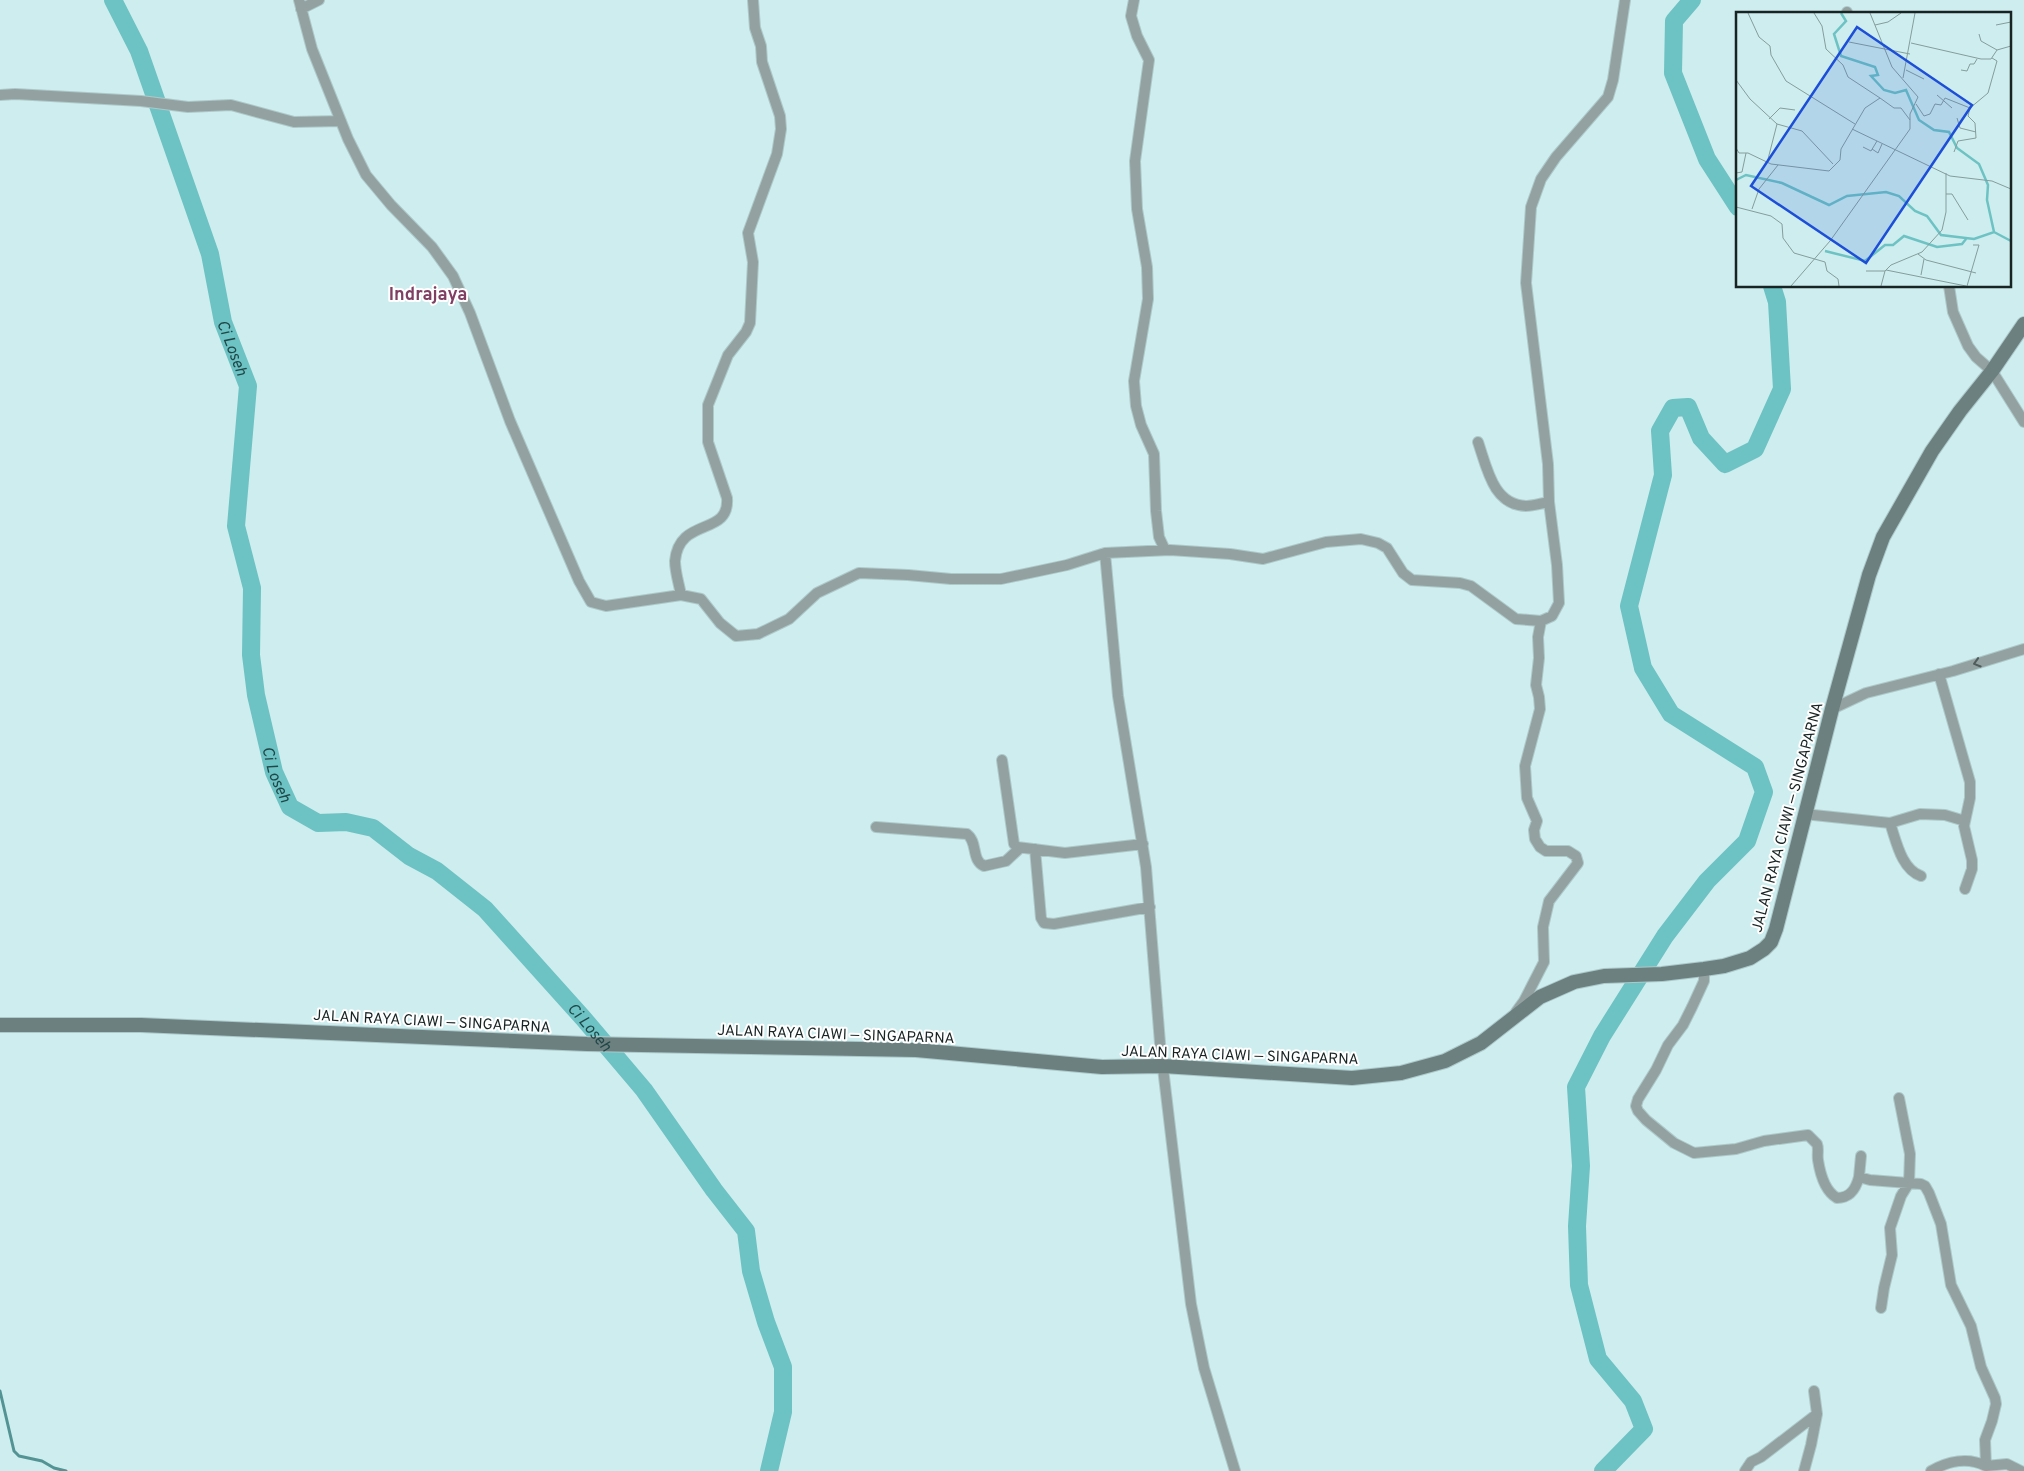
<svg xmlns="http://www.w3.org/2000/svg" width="2024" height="1471" font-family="Overpass,sans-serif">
<rect width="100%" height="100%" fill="#ceedee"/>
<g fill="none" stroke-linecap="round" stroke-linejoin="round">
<path stroke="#549394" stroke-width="3" d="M0 1391 14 1451 19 1456 42 1461 54 1468 66 1471"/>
<g stroke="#6dc2c4" stroke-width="18">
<path id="s1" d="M113 0 139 51 210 254 223 322 248 386 236 526 252 588 251 655 256 695 274 772 290 807 318 823 346 822 373 828 409 856 437 871 485 909 583 1018 644 1090 714 1190 746 1231 751 1271 766 1322 783 1367V1412L769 1471"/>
<path d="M1692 0 1674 21 1673 73 1707 159 1738 207"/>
<path d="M1603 1471 1644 1429 1633 1401 1598 1359 1579 1285 1577 1226 1581 1166 1576 1087 1602 1036 1665 936 1707 881 1747 841 1764 792 1755 767 1671 714 1643 668 1629 606 1663 475 1660 431 1673 408 1688 407 1701 438 1725 464 1755 449 1782 389 1777 302 1772 286"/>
</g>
<defs>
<path id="street" d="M299 0 312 49 348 139 366 175 391 205 432 247 453 276 470 313 510 421 579 581 591 602 606 606 681 595 701 599 720 623 736 636 758 634 789 619 817 593 859 573 908 575 951 579H1001L1067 565 1105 553 1170 550 1230 554 1263 559 1326 542 1361 539 1378 543 1387 548 1403 573 1412 580 1460 583 1471 586 1516 619 1541 621 1552 616 1559 603 1557 565 1549 502 1548 464 1526 283 1531 207 1541 179 1556 157 1608 97 1613 80 1625 0
M1134 0 1131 16 1137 36 1149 60 1135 161 1137 209 1147 267 1148 299 1134 381 1136 406 1141 425 1154 454 1156 511 1159 537 1165 550
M301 9 319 0
M1847 12V14
M0 95 15 94 141 101 188 107 231 105 294 122 341 121
M1949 286 1953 312 1968 346 1976 357 1992 371 2024 422
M1478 442C1487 468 1493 505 1526 506 1534 506 1542 503 1549 502
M1105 553 1118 696 1146 867 1160 1043 1191 1304 1204 1368 1235 1471
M681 595C679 584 675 572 675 561 679 516 730 537 727 498L708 442V405L728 355 746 332 750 323 753 262 748 233 777 154 781 129 780 116 762 62 761 46 755 28 753 0
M1939 674 1970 782V798L1964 826 1972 860V869L1965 889
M1832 709 1866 693 1953 671 2024 649
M1002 760 1014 844 1017 847 1065 853 1143 844
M1804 814 1890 823 1920 814 1945 815 1965 821
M1890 823C1896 840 1901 869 1921 876
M876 827 967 834C978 842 971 860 984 866L1006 861 1020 848
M1035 849 1041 918 1044 923 1054 924 1150 907
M1704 969V981L1692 1007 1683 1025 1668 1045 1656 1070 1638 1099 1636 1106 1638 1111 1646 1120 1674 1143 1694 1153 1736 1149 1764 1141 1808 1135 1817 1144C1819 1149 1817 1154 1818 1160 1820 1173 1825 1191 1837 1198 1851 1198 1856 1188 1859 1177L1870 1180 1921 1184 1925 1186 1929 1193 1941 1224 1951 1285 1971 1326 1981 1367 1995 1398 1996 1404 1992 1421 1985 1440 1986 1466 2007 1464 2021 1471
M1516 1012 1524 1001 1544 962 1543 927 1549 901 1578 863 1576 856 1568 851H1546L1540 847 1535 839 1534 830 1537 821 1527 798 1525 766 1540 709 1539 697 1536 685 1539 658 1538 637 1541 621
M1859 1177 1861 1156
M1881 1308 1884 1288 1892 1255 1890 1228 1901 1196 1909 1183 1910 1154 1899 1098
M1745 1471 1751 1462 1761 1457 1817 1414
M1804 1471 1811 1445 1817 1414 1814 1391
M1931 1471C1948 1461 1968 1457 1986 1466"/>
<path id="secondary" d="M0 1025H141L587 1044 916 1050 1102 1067 1163 1066 1352 1078 1401 1073 1445 1061 1481 1043 1540 997 1574 982 1604 976 1662 974 1704 969 1724 966 1750 958 1764 949 1771 942 1776 929 1832 709 1869 575 1883 537 1932 451 1960 411 1992 371 2024 324"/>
</defs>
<use href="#street" stroke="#adc9ca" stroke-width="12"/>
<use href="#secondary" stroke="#adc9ca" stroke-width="16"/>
<use href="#street" stroke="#94a1a1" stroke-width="10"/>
<use href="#secondary" stroke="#6d8080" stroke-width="14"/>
</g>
<defs><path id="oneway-chevron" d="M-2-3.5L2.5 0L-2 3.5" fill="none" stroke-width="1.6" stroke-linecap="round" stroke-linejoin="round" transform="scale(1.25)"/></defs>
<use stroke="#505c5c" href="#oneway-chevron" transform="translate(1977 663) rotate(163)"/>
<g text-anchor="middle" stroke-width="4" stroke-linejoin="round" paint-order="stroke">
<g font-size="15" fill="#182424" stroke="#fff">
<text transform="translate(1787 817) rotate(-75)" y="5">JALAN RAYA CIAWI — SINGAPARNA</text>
<text transform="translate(432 1021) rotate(3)" y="5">JALAN RAYA CIAWI — SINGAPARNA</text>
<text transform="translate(836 1034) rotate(2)" y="5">JALAN RAYA CIAWI — SINGAPARNA</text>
<text transform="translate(1240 1055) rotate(2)" y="5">JALAN RAYA CIAWI — SINGAPARNA</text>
</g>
<g font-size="16" font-style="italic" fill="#1f4748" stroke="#fff">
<text dy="6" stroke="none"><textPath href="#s1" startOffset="369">Ci Loseh</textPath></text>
<text dy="6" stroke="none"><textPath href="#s1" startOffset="804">Ci Loseh</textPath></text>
<text dy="6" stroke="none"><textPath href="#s1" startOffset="1224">Ci Loseh</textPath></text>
</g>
<g font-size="18" font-weight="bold" fill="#7f3e62" stroke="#fff">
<text x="428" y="300">Indrajaya</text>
</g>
</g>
<g transform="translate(1736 12)">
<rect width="275" height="275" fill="#ceedee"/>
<path fill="none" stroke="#6dc2c4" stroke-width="2.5" d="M105 1 110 9 98 22 105 44 139 55 142 63 135 64 148 78 159 81 170 78 183 108 198 118 213 120 221 136 243 152 252 173 251 188 258 220M0 168 10 163 46 171 93 193 111 184 150 180 163 184 179 199 191 204 205 223 238 227 258 220 275 229M89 239 129 249 149 233H157L168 224 201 235 226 232 230 227"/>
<path fill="none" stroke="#859d9d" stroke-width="1" d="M12 1 23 25 34 34 35 43 50 69 119 112M139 13 152 10 165 1M260 13 275 10M243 22 245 29 261 38M113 30 174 42M175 31 245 47H255L261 38 275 34M170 58 188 67M225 58 231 59 234 52H238L241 47M167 66 179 1M0 68 14 87 41 112 31 151M201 83 216 96M144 86 158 96H165L174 108M180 92 188 104 194 102 199 92 205 93 209 86 234 96 252 81 261 49 256 46M221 106 224 116 240 120M33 107 44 96 59 98M41 112 66 119 97 152M116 117 214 164 256 169 275 177M127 135 135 139 141 129M0 136 3 141H12L35 152 93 159 104 148 105 137 129 96 144 86 112 65 107 53 90 37 86 14 78 1M136 137 142 141 146 132M218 140 222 129 240 126 239 111 232 104 234 96M0 161 6 160 10 141M210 182H216L232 208M0 195 35 204 46 212 47 226 58 241 89 250 91 259 102 267 103 274M16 197 23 177 42 153M182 242 190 248 240 261M150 258 230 274M130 259H149M185 263 188 247M55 274 94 229 174 117V102L182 85 156 55 134 1M145 274 149 259 155 253 186 240 206 218 210 200V161M231 274 243 233H237"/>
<path fill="#1d4ed8" fill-opacity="0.15" stroke="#1d4ed8" stroke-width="2.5" d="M121 15 236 93 130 251 15 174Z"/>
<rect width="275" height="275" fill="none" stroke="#182424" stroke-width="2.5"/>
</g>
</svg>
